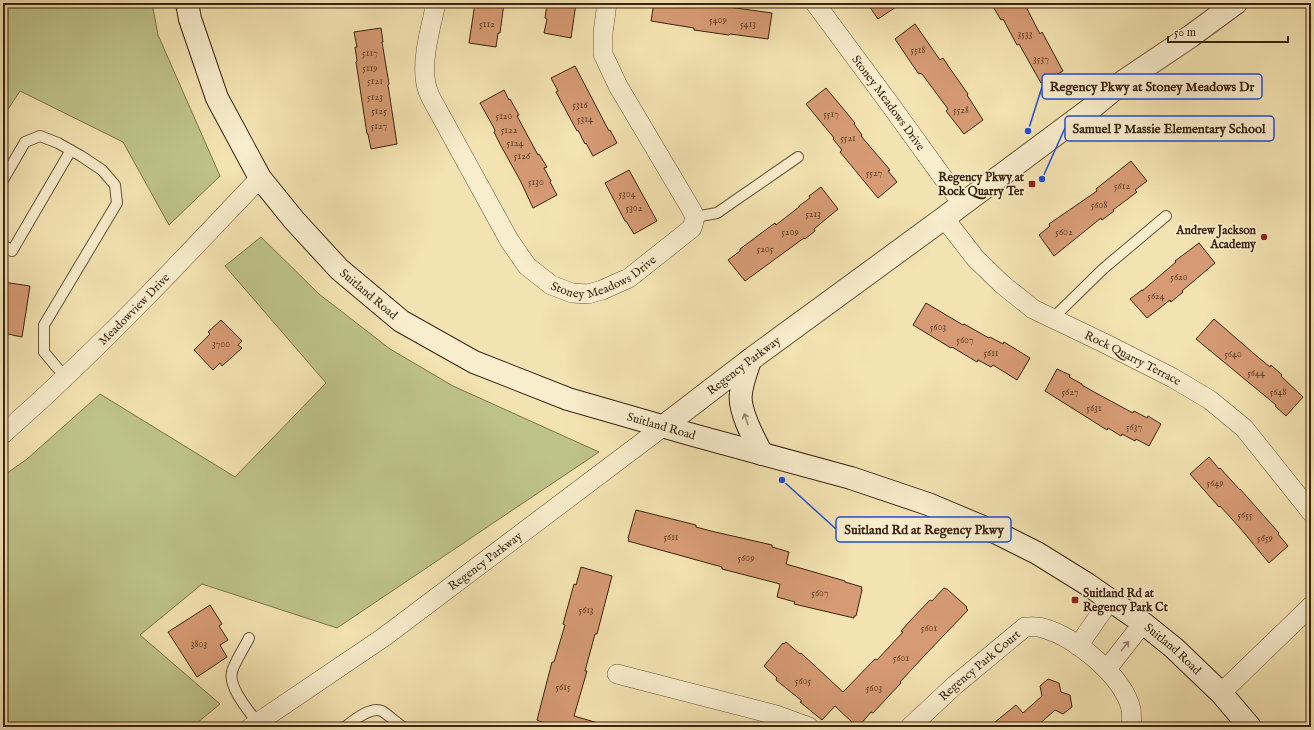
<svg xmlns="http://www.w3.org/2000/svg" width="1314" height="730" font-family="'IM FELL English',serif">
<rect width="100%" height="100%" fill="#f4e3b2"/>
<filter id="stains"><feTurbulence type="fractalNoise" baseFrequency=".005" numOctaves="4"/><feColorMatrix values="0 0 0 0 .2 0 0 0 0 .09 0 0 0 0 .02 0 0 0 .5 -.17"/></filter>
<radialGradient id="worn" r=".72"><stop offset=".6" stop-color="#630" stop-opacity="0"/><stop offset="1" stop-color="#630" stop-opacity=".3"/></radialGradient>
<path fill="#bec38a" stroke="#7c734e" d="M3 3H152L158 35 220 176 169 225 123 142 20 91 3 117Z
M261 237 319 294 390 349 453 386 599 452 337 628 202 584 140 635 220 704 192 727H3V476L27 459 100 394 235 477 326 383 225 266Z"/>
<path fill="#d69b74" stroke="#3b2311" d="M475 3H504L500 33H498L496 47 469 43Z
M549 3H576L571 38 544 33 547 19 545 18 547 4Z
M654 3H699L772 13 768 39 730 34 729 35 694 30V28L651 21Z
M867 3H902L878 19Z
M991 3H1024L1040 34 1042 32 1063 71 1041 83 1019 44 1017 45 1003 19 1001 20Z
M915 24 940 60 943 58 951 70 968 94 967 95 983 120 964 134 946 111 948 109 922 74 918 73 895 39Z
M381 28 383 42H382L389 84 388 85 397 144 371 149 368 134H367L356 62 357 61 355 47H357L354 32Z
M575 66 609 131 610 130 617 143 593 156 586 143 585 144 578 130 577 131 556 92 558 91 551 78Z
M826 88 855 123 854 124 862 135 861 136 890 170 888 171 897 182 878 198 840 152 842 150 833 139 834 138 806 104Z
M504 90 509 100 510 99 519 115 517 116 538 155 539 154 547 167 544 168 551 181 550 182 557 195 533 208 521 182 500 144 494 132 495 131 494 128 480 103Z
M1131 161 1147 181 1135 190 1137 192 1113 210 1114 211 1102 220 1101 218 1054 256 1039 235 1050 226 1049 224 1097 191 1096 189Z
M629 170 657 221 634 234 626 221H625L605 183Z
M821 187 838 209 814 229 815 231 805 239 804 238 745 281 728 260 740 251V249L775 223 776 225 799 207V206L810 198 809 196Z
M1199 243 1215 263 1182 291 1183 292 1171 302 1170 300 1147 318 1130 299 1142 290V291L1176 262 1175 261Z
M3 282 30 286 22 337 3 333Z
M926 303 963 325 964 324 989 338 990 337 1003 344 1004 342 1030 358 1017 380 993 365 991 367 978 360 977 362 952 347 951 348 913 325Z
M1214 319 1259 358 1270 367 1271 365 1282 375 1281 376 1303 397 1286 416 1275 406 1276 405 1196 339Z
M221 320 242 341 238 345 242 348 222 366 220 363 213 370 194 350 210 334 208 332Z
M1057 369 1070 375 1069 377 1082 384V385L1094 392 1133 413 1134 411 1147 418 1148 416 1161 424 1149 446 1136 439 1135 441 1122 434 1121 436 1108 428 1107 430 1045 391Z
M1209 457 1219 469 1220 468 1240 490V489L1279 533 1278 534 1288 546 1269 563 1240 528 1220 506 1219 507 1190 474Z
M636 510 696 525V527L711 531 772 545V547L789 552 786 564 845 581V582L862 587 861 589 862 590 856 616H854V618L794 604 795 602 777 597 780 584 722 569V567L628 541 629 539 628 538Z
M581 567 612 576 597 634H595L585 671H587L574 716 598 723V727H553L537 720 552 662H554L565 625 563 624 574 584 576 585Z
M944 588 946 589H947L967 607 966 608 968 610 926 654 900 682 901 683 873 713 871 712 859 726 857 724 856 726 835 706 822 720 800 702 802 701 776 680 777 678 764 666 783 643 784 644 786 642 800 654 801 653 843 692 875 659 877 660 903 632 901 631 909 622 930 600 932 601Z
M210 605 222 624 219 626 228 640 220 645 227 657 197 677 168 632Z
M1048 679 1059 683 1061 692 1070 695 1072 707 1063 714 1055 710 1036 727H989L1016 705 1023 713 1042 696 1040 686Z"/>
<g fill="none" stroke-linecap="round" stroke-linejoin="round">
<defs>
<path id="service" d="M3 180 25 142 40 136 58 143 81 156 102 170 115 185 117 203 44 325V352L65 377
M695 217 717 213 798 157
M3 245 12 251 71 150
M1053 318 1103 269 1166 216
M249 638C245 646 233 665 232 672 228 687 249 711 257 722
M345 727C354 720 371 706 382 711 387 714 397 723 403 727"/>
<g id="minor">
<path id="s1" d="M436 3C431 27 421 59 426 84 427 89 429 94 431 98L509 240 527 266 551 285 572 293 588 294 602 290 629 278 692 228 695 217 691 209 618 86 603 54V33L607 3"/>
<path id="s2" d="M815 3 889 103 962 204"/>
<path id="s3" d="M944 218 976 259 1003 285 1033 309 1104 343 1173 378 1210 400 1244 428 1311 512"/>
<path id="s4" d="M3 434C24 415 46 396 66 376 133 313 196 245 260 178"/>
<path d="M1078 646 1110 600"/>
<path d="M1107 669 1143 623"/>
<path d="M617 674 776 715 809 727"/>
<path d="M1221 693 1311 606"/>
<path id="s5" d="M251 727 384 637 664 426"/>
<path id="s6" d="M910 727 955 685 1025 627C1030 627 1037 626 1043 628 1075 637 1123 676 1131 709 1132 714 1131 721 1132 727"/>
</g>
<g id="tertiary">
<path id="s7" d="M664 426 750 360 944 218 1094 106 1124 81 1191 36 1236 3"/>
</g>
<g id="secondary">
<path id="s8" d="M187 3 190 19 217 98 260 178 294 220 339 269 401 321 474 362 568 399 693 435 851 478 928 504 997 533 1037 553 1087 584 1143 623 1174 648 1198 671 1221 693 1250 727"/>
<path d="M750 360C747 371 742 382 741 393 738 410 754 439 762 454"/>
</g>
</defs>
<use href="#service" stroke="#695339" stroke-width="12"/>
<use href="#minor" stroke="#695339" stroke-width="20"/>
<use href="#tertiary" stroke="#695339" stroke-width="24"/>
<use href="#secondary" stroke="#3b2311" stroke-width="24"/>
<use href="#service" stroke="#f8edcd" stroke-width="10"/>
<use href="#minor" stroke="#f8edcd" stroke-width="19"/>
<use href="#tertiary" stroke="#f8edcd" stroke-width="22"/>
<use href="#secondary" stroke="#f8edcd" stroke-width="22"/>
</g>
<defs><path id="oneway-shaft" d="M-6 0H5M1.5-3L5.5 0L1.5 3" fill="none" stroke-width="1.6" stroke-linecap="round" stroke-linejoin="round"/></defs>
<g stroke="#9a886f">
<use href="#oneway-shaft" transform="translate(746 419) rotate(-109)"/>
<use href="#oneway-shaft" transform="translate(1125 646) rotate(-52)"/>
</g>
<g fill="#8f2418" stroke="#f8edcd" stroke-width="1.5">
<rect x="1028" y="180" width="8" height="8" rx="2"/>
<circle cx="1264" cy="237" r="4"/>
<rect x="1071" y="596" width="8" height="8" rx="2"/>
</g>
<g text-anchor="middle" stroke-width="3" stroke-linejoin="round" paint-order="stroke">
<g font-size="10" fill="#62412a">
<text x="718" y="23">5409</text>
<text x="487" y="27">5112</text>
<text x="748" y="27">5413</text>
<text x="1025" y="37">3533</text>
<text x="918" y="53">5518</text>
<text x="370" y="56">5117</text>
<text x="1041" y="62">3537</text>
<text x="370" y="71">5119</text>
<text x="375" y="84">5121</text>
<text x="375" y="100">5123</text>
<text x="580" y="108">5316</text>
<text x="961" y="113">5528</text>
<text x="379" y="114">5125</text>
<text x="831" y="117">5517</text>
<text x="504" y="119">5120</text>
<text x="585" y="122">5314</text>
<text x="379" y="129">5127</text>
<text x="509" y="133">5122</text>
<text x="848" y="141">5521</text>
<text x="515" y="146">5124</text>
<text x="522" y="159">5126</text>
<text x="874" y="176">5527</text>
<text x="536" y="185">5130</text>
<text x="1122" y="189">5612</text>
<text x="627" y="197">5304</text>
<text x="1099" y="208">5608</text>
<text x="634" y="211">5302</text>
<text x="813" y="217">5213</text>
<text x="790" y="235">5209</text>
<text x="1064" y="235">5602</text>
<text x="765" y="252">5205</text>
<text x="1179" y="280">5620</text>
<text x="1156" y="299">5624</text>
<text x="938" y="330">5603</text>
<text x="965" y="343">5607</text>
<text x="221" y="347">3700</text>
<text x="991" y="356">5611</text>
<text x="1233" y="357">5640</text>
<text x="1256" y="376">5644</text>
<text x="1070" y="395">5627</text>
<text x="1278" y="395">5648</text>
<text x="1094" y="411">5631</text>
<text x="1134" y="430">5637</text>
<text x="1215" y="486">5649</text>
<text x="1245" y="518">5655</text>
<text x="671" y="540">5611</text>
<text x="1265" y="541">5659</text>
<text x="746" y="561">5609</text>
<text x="820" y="596">5607</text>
<text x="586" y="613">5613</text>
<text x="929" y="631">5601</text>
<text x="199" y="647">3803</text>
<text x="901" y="661">5601</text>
<text x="803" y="684">5605</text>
<text x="563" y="690">5615</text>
<text x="874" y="691">5603</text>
</g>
<g font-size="12" fill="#3b2311" stroke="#f8edcd">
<text dy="4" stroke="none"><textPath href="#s2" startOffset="124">Stoney Meadows Drive</textPath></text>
<text dy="4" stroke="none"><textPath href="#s1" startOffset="379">Stoney Meadows Drive</textPath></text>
<text dy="4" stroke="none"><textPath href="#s8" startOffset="350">Suitland Road</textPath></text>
<text dy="4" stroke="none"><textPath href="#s4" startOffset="181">Meadowview Drive</textPath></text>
<text dy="4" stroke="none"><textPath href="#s3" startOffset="239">Rock Quarry Terrace</textPath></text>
<text dy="4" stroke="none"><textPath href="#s7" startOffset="100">Regency Parkway</textPath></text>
<text dy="4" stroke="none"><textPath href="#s8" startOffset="674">Suitland Road</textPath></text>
<text dy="4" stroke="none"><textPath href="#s5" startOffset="287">Regency Parkway</textPath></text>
<text dy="4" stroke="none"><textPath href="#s8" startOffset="1238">Suitland Road</textPath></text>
<text dy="4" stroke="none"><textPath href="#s6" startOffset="93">Regency Park Court</textPath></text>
</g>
<g font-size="12" font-weight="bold" fill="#3b2311" stroke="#f8edcd" text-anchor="end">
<text x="1024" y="181">Regency Pkwy at<tspan x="1024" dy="14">Rock Quarry Ter</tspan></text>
<text x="1256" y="234">Andrew Jackson<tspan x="1256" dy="14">Academy</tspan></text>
<text x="1083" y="597" text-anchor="start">Suitland Rd at<tspan x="1083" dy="14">Regency Park Ct</tspan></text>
</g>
</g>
<path fill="none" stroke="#1d4ed8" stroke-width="1.5" d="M1028 131L1042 87M1042 179L1065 128M782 480L836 529"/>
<g fill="#1d4ed8" stroke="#f8edcd" stroke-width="1.5">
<circle cx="1028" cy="131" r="4"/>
<circle cx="1042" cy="179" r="4"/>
<circle cx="782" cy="480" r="4"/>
</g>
<g fill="#f8edcd" stroke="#1d4ed8" stroke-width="1.5">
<rect x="1042" y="74" width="220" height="25" rx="4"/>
<rect x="1065" y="116" width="209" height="25" rx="4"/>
<rect x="836" y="517" width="175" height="25" rx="4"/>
</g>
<g font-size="13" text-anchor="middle" font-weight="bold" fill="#3b2311">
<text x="1152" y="91">Regency Pkwy at Stoney Meadows Dr</text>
<text x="1169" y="133">Samuel P Massie Elementary School</text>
<text x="924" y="534">Suitland Rd at Regency Pkwy</text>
</g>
<rect width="1314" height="730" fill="none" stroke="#f4e3b2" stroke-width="16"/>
<rect x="4" y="4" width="1306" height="722" fill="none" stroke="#3b2311" stroke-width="2"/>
<rect x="8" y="8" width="1298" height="714" fill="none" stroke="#3b2311"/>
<path d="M1168 36v6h120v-6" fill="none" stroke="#3b2311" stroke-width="2"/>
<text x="1174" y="36" font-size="12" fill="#3b2311" stroke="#f8edcd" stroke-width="3" paint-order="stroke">50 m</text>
<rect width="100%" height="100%" filter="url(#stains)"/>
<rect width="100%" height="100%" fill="url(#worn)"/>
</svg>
